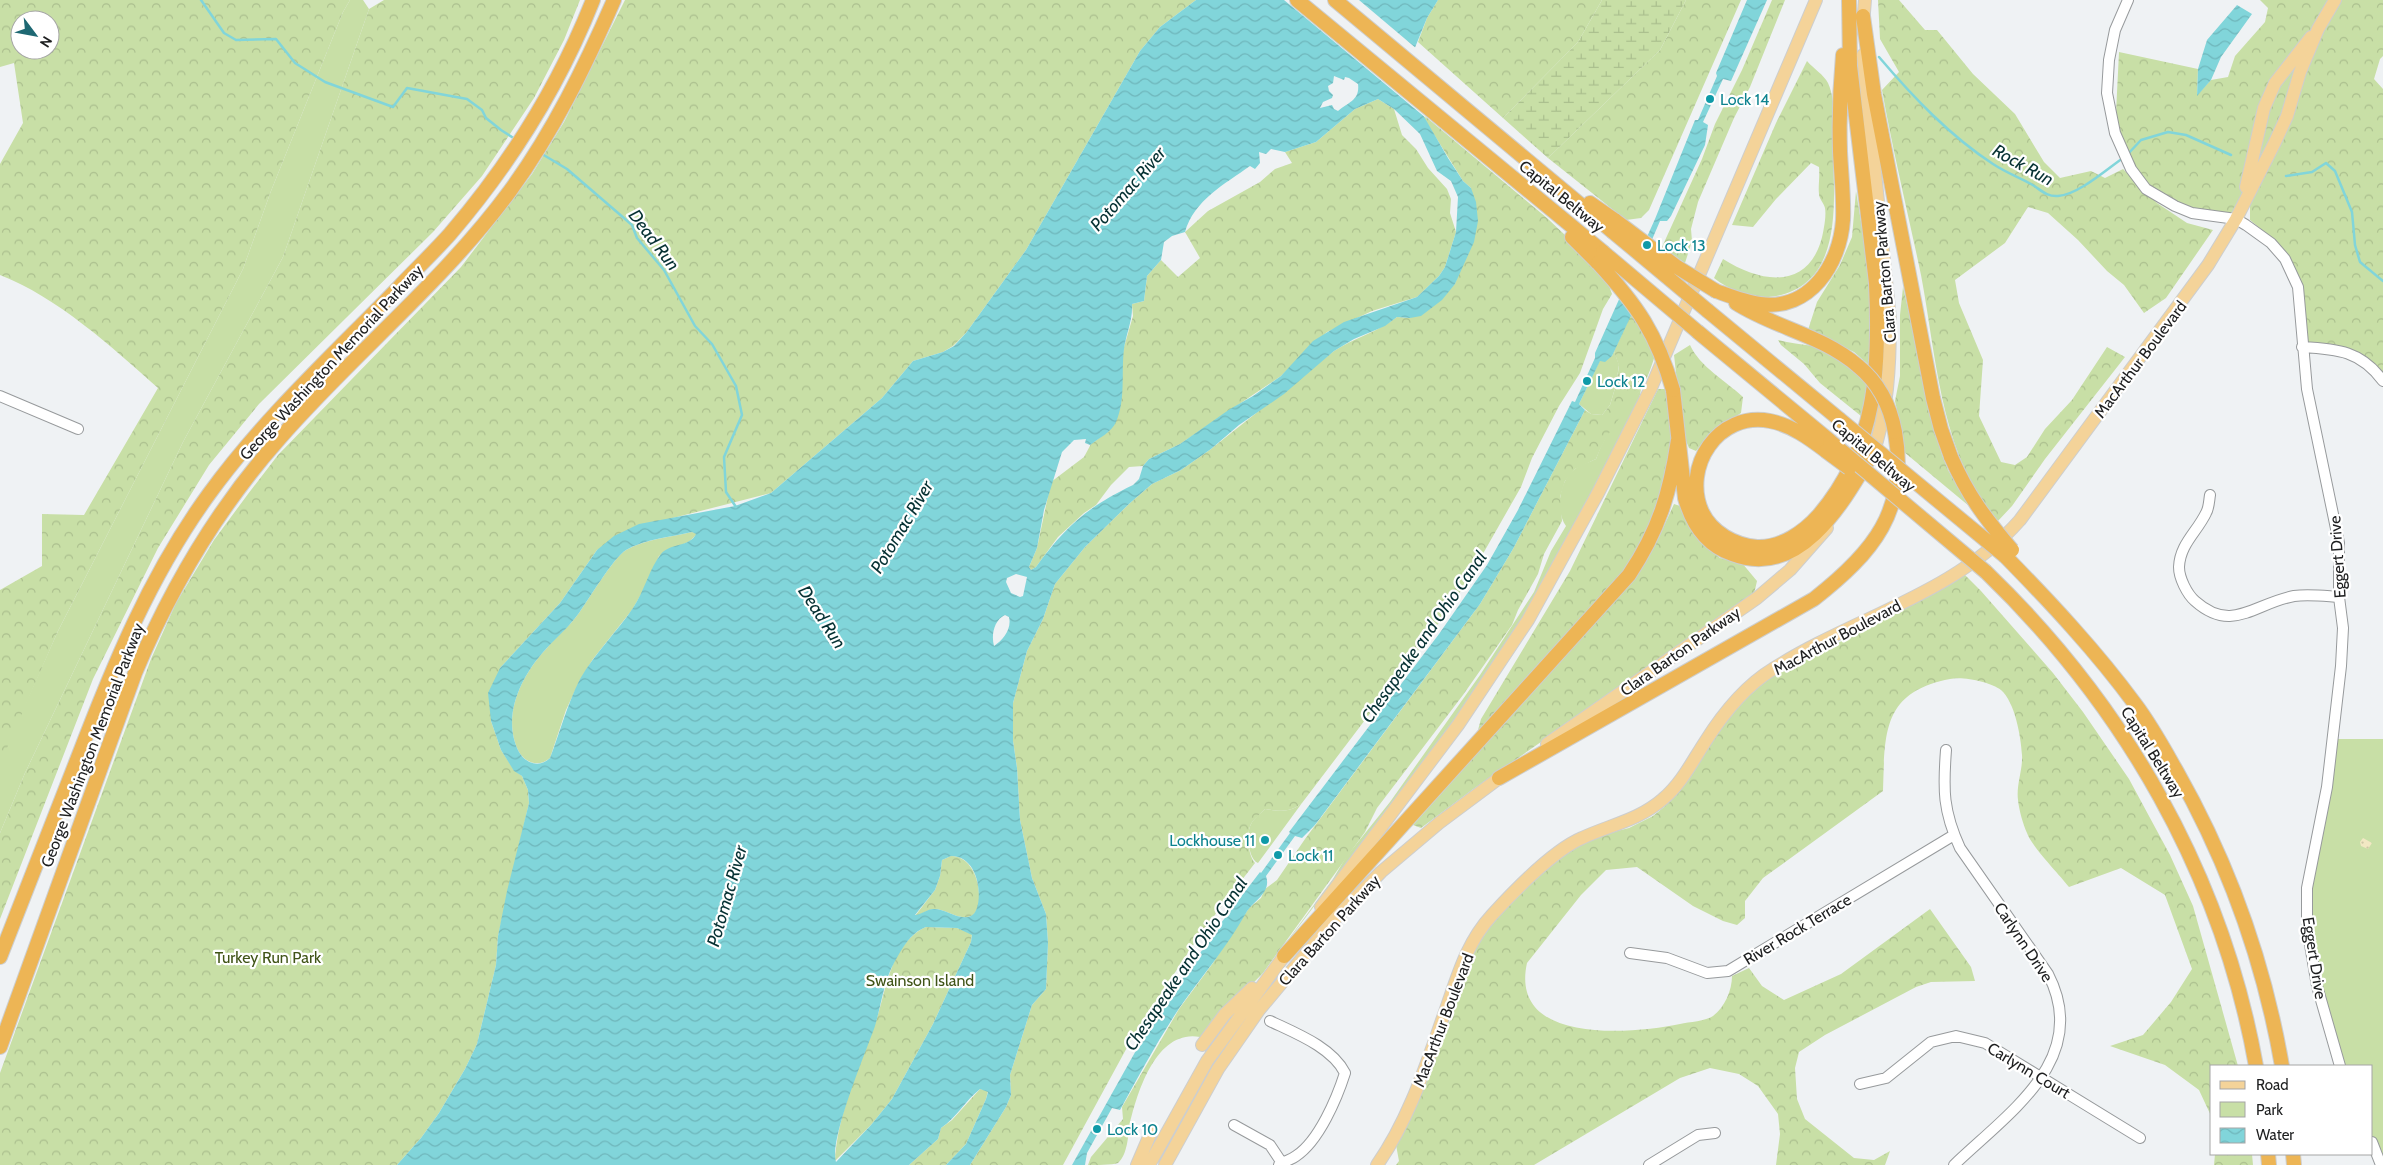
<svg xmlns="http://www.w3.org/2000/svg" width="2383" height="1165" font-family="Cabin,sans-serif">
<defs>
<pattern id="forest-crowns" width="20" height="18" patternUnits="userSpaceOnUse" patternTransform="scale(1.25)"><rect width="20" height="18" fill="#c8dfa6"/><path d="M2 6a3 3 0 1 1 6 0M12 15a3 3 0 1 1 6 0" fill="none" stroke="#abbf8e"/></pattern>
<pattern id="wetland-marsh" width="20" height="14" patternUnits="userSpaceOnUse" patternTransform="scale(1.25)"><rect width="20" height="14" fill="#c8dfa6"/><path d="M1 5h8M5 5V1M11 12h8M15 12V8" fill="none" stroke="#abbf8e"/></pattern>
<pattern id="sand-dots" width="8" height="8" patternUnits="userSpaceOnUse" patternTransform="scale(1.25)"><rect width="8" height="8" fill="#f2e8c3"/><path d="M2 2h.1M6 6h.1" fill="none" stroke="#cfc7a7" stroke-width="1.8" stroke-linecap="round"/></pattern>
<pattern id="water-waves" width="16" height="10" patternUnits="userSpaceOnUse" patternTransform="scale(1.25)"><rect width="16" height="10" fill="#81d5da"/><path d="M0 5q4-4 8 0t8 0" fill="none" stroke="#6fb6bb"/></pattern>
</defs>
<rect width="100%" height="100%" fill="#eff2f4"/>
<path fill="#c8dfa6" d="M350 0H363L369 9 283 257 183 442 25 773 0 833V761L58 631 243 269 271 191 343 12Z
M1614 351 1619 365 1616 385 1610 405 1602 415 1591 414 1579 404 1600 360 1612 356Z
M1641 389 1639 400 1541 590 1467 705 1274 959 1333 879 1346 857 1390 802 1480 675 1534 592 1551 551 1566 526C1555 511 1559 480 1575 469 1581 464 1590 462 1596 459 1605 433 1623 409 1641 389Z
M692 532 697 534 690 541 659 556 643 591 632 610 593 659 580 680 566 710 550 758C540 767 526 764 519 752 501 717 521 676 546 649 557 636 569 627 579 613 589 599 614 557 626 550 646 539 671 537 692 532Z
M2332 739H2383V1165L2372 1142V1066H2340L2317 986 2307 888Z
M1302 803 1258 863C1248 859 1246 833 1251 824 1254 818 1261 813 1265 809 1280 811 1290 813 1302 803Z"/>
<path fill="url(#forest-crowns)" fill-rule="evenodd" d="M0 0H350L343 12 271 191 243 269 58 631 0 764V590L42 566V514L84 515 158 388C112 347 57 297 0 275V164L23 123 14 63 0 67ZM20 20H50V50H20Z
M384 0H580L564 40 534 98 482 176 433 232 259 404 209 465 158 548 93 679 0 919V833L25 773 183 442 283 257 369 9Z
M625 0H1196L1160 27 1140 51 1026 250 966 333 953 346 943 352 913 361 882 398 771 493 669 519 597 550 560 603 500 668 491 721 501 750 514 770 522 776 528 790 529 803 498 936 496 965 477 1044 465 1069 439 1113 421 1138 397 1165H0V1073L151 659 176 603 214 540 248 494 278 455 461 267 532 174 564 122Z
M1438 0H1602L1578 42 1503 118 1418 42 1427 18Z
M1686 0H1741L1649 210 1641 218 1626 220 1548 158 1660 50Z
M1772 0H1785L1750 87 1734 118 1698 202 1691 229 1692 241 1685 263 1662 247 1702 159 1715 124 1742 70Z
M1878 0H1899L1925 30H1937L1973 74 2015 114 2044 162 2060 178 2091 171 2105 178 2123 169 2157 203 2187 223 2213 230 2166 298 2144 313 2124 285 2107 271 2078 240 2048 213 2028 207 2005 243 1955 280 1959 303 1983 360 1979 416 2001 462 2015 465 2027 457 2045 429 2072 400 2107 347 2125 357 2045 459 2012 506 1997 522C1940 452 1937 360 1921 275 1908 213 1893 152 1882 90L1899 72 1880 39Z
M2260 0H2383V56L2380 59 2374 79 2383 89V381L2365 362 2302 347 2298 287 2267 234 2250 220V205L2261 172 2236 219 2192 213 2146 189 2115 133 2119 52 2198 69 2197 95 2211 80 2228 77 2235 56 2265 22 2268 8Z
M1807 61C1813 68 1824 75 1828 83 1837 103 1833 129 1833 151 1834 201 1843 279 1781 295 1757 301 1733 293 1714 278L1723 259C1767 287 1815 288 1824 227 1825 222 1826 213 1825 208 1824 203 1819 199 1819 194 1818 187 1820 176 1819 167L1811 163 1776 199 1753 227 1732 225 1776 123Z
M1378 99 1394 109 1402 135 1416 149 1428 168 1447 189 1451 199 1450 213 1456 232 1445 267 1439 276 1417 297 1372 311 1327 332 1281 376 1180 444 1149 459 1143 466 1129 467 1111 485 1096 505 1084 513 1058 537 1036 567 1031 570 1029 567 1037 548 1051 482 1084 457 1091 444 1109 431 1124 347 1133 316 1132 304 1144 301 1147 276 1161 260 1178 277 1200 258 1185 232 1208 211 1260 182 1275 169 1292 163 1285 152 1316 142 1355 109Z
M1420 112 1547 218 1604 272 1612 294 1603 309 1580 373 1559 406 1532 458 1521 487 1468 580 1447 612 1302 803C1290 813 1280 811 1265 809 1261 813 1254 819 1251 824 1246 833 1248 856 1255 863L1204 929 1136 1031 1063 1165H970L1006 1107 1011 1095 1010 1075 1032 1005 1046 989 1048 943 1046 914 1032 878 1020 820 1017 768 1013 741V703L1027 651 1043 619 1055 584 1085 547 1130 503 1152 484 1181 470 1211 449 1334 351C1354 338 1378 332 1397 317L1410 318 1455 284 1461 266 1471 188 1463 181Z
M1856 191 1867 258 1873 324 1869 365 1854 352 1808 330 1817 302 1840 265 1852 237Z
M1903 287 1941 452 1948 470 1969 506 1904 452 1903 438 1895 401 1900 376V315Z
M1633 310 1656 352C1652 365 1648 378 1641 389 1625 412 1606 432 1596 459L1575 469 1565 481 1560 497 1562 521 1544 554 1538 574 1518 610 1512 625 1463 695 1377 808 1365 832 1263 973 1200 1037C1157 1029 1138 1090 1130 1123 1128 1135 1128 1154 1118 1163 1112 1165 1096 1165 1088 1165L1091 1157 1123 1119 1122 1107 1179 1009 1213 963 1249 908 1261 898 1265 889 1277 880 1305 839 1480 604 1513 549 1585 410 1591 414 1602 415 1610 405 1616 385 1619 366 1614 351Z
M1778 340C1790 343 1801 344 1813 346 1834 352 1855 371 1870 386L1867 402 1861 416 1820 383 1804 364 1781 345Z
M1690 345C1700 367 1726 381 1743 397L1741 413 1709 434 1696 451 1689 448 1683 434 1674 355Z
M1658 389H1667L1672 424 1670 454 1662 500 1631 563 1497 713 1478 730 1481 719 1570 571Z
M1674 504 1680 506 1705 545 1720 558 1742 563 1757 581 1754 594 1472 790 1421 828 1413 825 1637 574 1659 537Z
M1964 574 1981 591 2053 673 2083 712 2129 779 2170 855 2193 906 2238 1066H2212V1118L2199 1090 2165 1065 2110 1046 2143 1035 2171 1002 2192 969 2165 895 2121 868 2069 887C2059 874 2032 847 2027 833 2023 824 2019 810 2018 800 2016 785 2023 769 2022 755 2021 737 2015 702 2001 690 1991 682 1963 676 1950 679 1882 692 1885 733 1883 791L1763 878 1745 901V918L1737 925 1723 921 1693 906 1637 867 1606 870 1581 895 1527 963C1509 1045 1631 1034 1680 1024 1689 1022 1706 1021 1713 1016 1725 1007 1732 990 1732 976L1749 968 1762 986 1784 1000 1841 974 1930 909 1971 967 1975 981 1931 982 1916 987 1825 1035 1799 1052 1795 1068 1797 1099 1805 1119 1854 1158 1874 1160 1890 1151 1885 1165H1776L1780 1134 1778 1114 1758 1086 1739 1074 1710 1068 1680 1078 1534 1165H1396L1399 1161 1396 1145 1412 1115 1455 1008 1470 956 1497 917 1551 865 1577 845 1597 836 1629 828 1653 816 1664 807 1687 779 1722 724 1764 679 1813 653 1847 639Z
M951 856C981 856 986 911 971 916 958 921 945 908 933 909 927 910 921 915 915 916L935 890 940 876 942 860Z
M926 927 957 928 972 934 971 942 933 1024 892 1099 871 1125 835 1161C837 1116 858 1071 873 1029 881 1009 884 987 892 967 898 951 911 933 926 927Z
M980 1089 988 1091 986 1099 966 1144 946 1165H909L938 1139 941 1128 952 1120Z
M2215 1154H2252L2253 1165H2214Z"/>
<path fill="url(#wetland-marsh)" d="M1602 0H1686L1660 50 1548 158 1503 118 1578 42Z"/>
<path fill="url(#sand-dots)" d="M2363 838 2372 843 2368 849 2361 846 2360 842Z"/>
<path fill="url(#water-waves)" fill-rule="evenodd" d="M1196 0H1438L1427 18 1414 50 1412 96 1448 158 1463 181 1471 188 1476 202 1478 221 1474 242 1455 284 1442 300 1421 316 1410 318 1397 317 1385 326 1354 339 1334 351 1284 394 1239 425 1211 449 1181 470 1152 484 1130 503 1085 547 1055 584 1043 619 1027 651 1013 703V741L1017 768 1020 820 1032 878 1046 914 1048 943 1046 989 1032 1005 1010 1075 1011 1095 1006 1107 970 1165H946L966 1144 986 1099 988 1092 980 1089C965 1101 957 1117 941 1128L938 1139 909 1165H397L421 1138 439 1113 465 1069 477 1044 496 965 498 936 507 891 529 803 528 790 522 776 514 771 501 750 491 721 488 693 500 668 560 603 597 550 614 536 639 524 735 506 771 493 882 398 913 361 943 352 954 346 966 333 1026 250 1140 51 1160 27ZM1334 76 1344 80 1345 77 1349 78 1358 84C1360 100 1349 102 1338 111L1334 109 1332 105 1320 108 1323 102 1332 98 1333 95 1329 91 1328 86 1333 83ZM1378 99 1394 109 1420 134 1437 171 1451 181 1458 197 1456 232 1445 267 1439 276 1417 297 1344 322 1313 341 1281 376 1253 396 1230 409 1180 444 1149 459 1143 466 1139 479 1133 485C1087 507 1065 527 1036 567L1031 570 1029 567 1037 548 1044 510 1062 452 1074 440 1086 439 1085 443 1090 445C1099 438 1112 432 1116 422 1126 399 1121 373 1124 349 1126 334 1133 320 1132 304L1144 301 1147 276 1161 260 1164 242 1172 236 1185 232C1194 200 1225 184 1250 166L1255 169 1260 163 1259 152 1266 154 1271 149 1285 152 1316 142 1355 109ZM692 532 696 534C690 547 670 543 661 554 650 567 644 592 633 608 616 633 595 653 580 679 567 705 560 732 550 758 540 768 526 764 519 752 501 717 521 676 546 649 557 637 569 627 579 613 589 599 614 557 626 550 645 539 671 537 692 532ZM1016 574 1027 577 1023 596 1020 597 1011 593 1006 582 1007 578ZM1005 615 1009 617C1012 629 1003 640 994 646 991 635 994 620 1005 615ZM951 856C983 856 984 911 971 916 958 921 945 908 933 909 927 909 921 915 915 915L935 890 940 876 942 860ZM926 927 957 928 972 935 971 942 933 1024 892 1099 871 1125 836 1162C829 1139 866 1052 875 1026 881 1006 884 981 894 963 902 949 910 933 926 927Z
M1747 0H1767L1731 81 1723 79 1703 122 1708 125 1705 145 1671 216 1667 221H1660L1639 270 1644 288 1612 356 1605 362 1600 361 1579 404 1585 410 1513 549 1480 604 1315 825 1302 838 1295 836 1266 876C1272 893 1253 901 1246 913 1227 947 1202 976 1180 1007 1158 1040 1139 1075 1120 1110L1112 1108 1087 1153 1085 1165H1072L1148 1029 1218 927 1260 872 1261 873 1290 833 1289 832 1439 634 1487 565 1518 510 1572 401 1575 402 1595 358V353L1655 219 1695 120H1698L1717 76 1716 73Z
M2237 5 2252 14 2221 57 2211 80 2197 96 2198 69 2207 40Z"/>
<path fill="#eff2f4" d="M1284 0H1359L1417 49 1413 72 1415 96 1426 118Z
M1646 236 1654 242 1642 270 1646 289 1636 311 1619 291Z"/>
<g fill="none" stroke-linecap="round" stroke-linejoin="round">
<path stroke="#81d5da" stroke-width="2.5" d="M201 0 224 33 236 40 276 39 295 63 325 82 393 107 407 88 467 99 482 110 486 118 501 130 515 139
M1879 57C1913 97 1950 136 1993 164 2005 172 2018 177 2031 184 2040 189 2046 197 2058 196 2078 195 2107 169 2123 158
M542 154 567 169 632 225 637 238 664 270 695 326 712 344 736 386 742 415 724 457 726 492 736 507
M2127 155 2141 140 2168 132 2186 135 2231 155
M2286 176 2312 172 2326 163 2335 171 2352 212 2355 245 2360 262 2383 281"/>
<defs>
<path id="minor" d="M2128 0 2115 30 2109 60 2107 93 2115 133 2131 169 2146 189 2175 206 2192 213 2236 219 2246 225 2271 243 2285 259 2298 287 2307 389 2339 543V597L2343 628 2341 666 2327 787 2307 888V927L2317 986 2340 1066
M2302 347C2338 349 2361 351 2383 381
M0 396 78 429
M2210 495C2209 501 2209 508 2206 513 2197 532 2180 544 2179 567 2179 578 2187 594 2195 601 2232 634 2255 603 2294 596 2309 594 2324 596 2339 597
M1946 750C1943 790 1943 811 1960 848L2048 974C2092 1059 2008 1113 1954 1165
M1630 953 1667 958 1707 973 1728 971 1954 835
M1270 1021C1295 1033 1332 1047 1345 1073 1337 1098 1319 1141 1296 1156 1291 1160 1284 1161 1279 1165
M1860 1084 1886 1078 1931 1042 1956 1036 1985 1043 2140 1138
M1234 1125 1270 1145 1282 1163
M2372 1142 2381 1165
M1649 1165 1698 1135 1715 1133"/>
<path id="major" d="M1863 25 1865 0
M1863 55 1890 319C1890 365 1888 413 1872 456
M2246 187 2264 108 2275 83 2311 37
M1547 744 1757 598 1790 570 1827 528
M1321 907 1458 725 1528 620 1598 493 1651 388 1816 0
M1202 1045 1225 1014 1252 988
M1137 1165 1152 1130
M1149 1165 1207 1061 1290 948
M1165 1165 1218 1069 1259 1010 1334 920 1381 872 1439 823 1506 773
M1377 1165C1410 1118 1427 1062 1446 1009 1458 975 1467 942 1492 915 1513 892 1554 850 1582 838 1610 825 1639 820 1663 799 1681 784 1692 762 1705 742 1722 715 1745 686 1773 669 1854 617 1954 595 2020 520L2208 265 2236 219 2275 142 2287 116 2300 72 2318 29 2335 0"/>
<path id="highway" d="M1297 0 1603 252
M1335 0 1612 231
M1863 16 1874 94 1933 398 1941 429 1951 457
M1590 203 1616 221
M1572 237 1598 263
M1716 291C1730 296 1745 302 1760 304 1810 311 1840 264 1843 220 1844 197 1841 174 1840 151 1839 119 1840 87 1843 55
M1736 303C1775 328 1822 335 1858 366
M1708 311 1839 419
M1698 332 1830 441
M1673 390 1685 498C1692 523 1706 545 1732 554 1801 580 1844 501 1873 452
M1826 451C1809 438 1791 425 1770 421 1718 411 1682 467 1702 512 1712 533 1735 545 1757 547 1781 548 1804 532 1819 515 1877 447 1880 368 1876 283L1850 66 1849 0
M2005 556C2051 603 2096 651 2135 704 2151 725 2164 749 2177 772 2229 864 2264 962 2282 1066
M1986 572C2125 706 2222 875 2256 1066
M1499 778 1814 599C1873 553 1909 510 1895 432
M1284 956 1629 575C1659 530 1670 493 1678 440
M0 957C26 891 51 825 77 760 113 666 150 575 209 494 264 418 334 354 399 287 416 269 434 252 450 234 510 164 559 86 593 0
M0 1047 135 673C171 587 217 509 279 439 353 354 443 282 510 191 553 132 585 67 614 0
M2268 1154 2269 1165
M2293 1154 2294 1165"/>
</defs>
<use href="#minor" stroke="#979a9c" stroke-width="12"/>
<use href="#major" stroke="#cdcece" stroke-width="14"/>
<use href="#highway" stroke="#cdcece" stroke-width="16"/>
<use href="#minor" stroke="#fff" stroke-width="10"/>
<use href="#major" stroke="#f4d399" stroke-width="12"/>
<use href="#highway" stroke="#edb555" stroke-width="14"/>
<defs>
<path id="highway-bridge" d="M1616 221 1677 267 1716 291
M1612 231 1708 311
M1603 252 1698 332
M1598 263C1637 305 1657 334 1673 390
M1858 366C1879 383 1890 405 1895 432
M1839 419 2005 556
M1830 441 1986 572
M1826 451 1849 468
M1951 457C1968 496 1985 518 2012 550"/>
</defs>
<use href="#highway-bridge" stroke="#cdcece" stroke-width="16" stroke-linecap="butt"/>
<use href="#highway-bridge" stroke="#edb555" stroke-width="14"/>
</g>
<g fill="#0f9aa8" stroke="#fff" stroke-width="2">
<circle cx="1710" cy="99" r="5"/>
<circle cx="1647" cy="245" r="5"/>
<circle cx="1587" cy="381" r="5"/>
<circle cx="1265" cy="840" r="5"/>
<circle cx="1278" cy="855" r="5"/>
<circle cx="1097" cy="1129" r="5"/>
</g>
<g text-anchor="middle" stroke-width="4.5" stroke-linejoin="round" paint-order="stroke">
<g font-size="16" fill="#0d838f" stroke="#fff" text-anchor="start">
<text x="1720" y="105">Lock 14</text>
<text x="1657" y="251">Lock 13</text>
<text x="1597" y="387">Lock 12</text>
<text x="1255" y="846" text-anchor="end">Lockhouse 11</text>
<text x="1288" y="861">Lock 11</text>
<text x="1107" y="1135">Lock 10</text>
</g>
<g font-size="16" fill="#1d1e1f" stroke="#fff">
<text transform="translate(1562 196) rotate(39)" y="6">Capital Beltway</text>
<text transform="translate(1884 272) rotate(-95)" y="6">Clara Barton Parkway</text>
<text transform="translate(2140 359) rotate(-53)" y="6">MacArthur Boulevard</text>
<text transform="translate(331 362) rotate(-47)" y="6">George Washington Memorial Parkway</text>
<text transform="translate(1874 455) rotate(40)" y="6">Capital Beltway</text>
<text transform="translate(2337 557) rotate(-94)" y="6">Eggert Drive</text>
<text transform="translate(1837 637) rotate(-28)" y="6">MacArthur Boulevard</text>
<text transform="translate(1680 651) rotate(-35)" y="6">Clara Barton Parkway</text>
<text transform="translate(92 745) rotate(-69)" y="6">George Washington Memorial Parkway</text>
<text transform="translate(2153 752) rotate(58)" y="6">Capital Beltway</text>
<text transform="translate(1797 929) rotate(-31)" y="6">River Rock Terrace</text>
<text transform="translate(1329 930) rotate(-48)" y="6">Clara Barton Parkway</text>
<text transform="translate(2024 942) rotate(56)" y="6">Carlynn Drive</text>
<text transform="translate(2315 958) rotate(81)" y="6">Eggert Drive</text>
<text transform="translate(1443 1020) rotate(-69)" y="6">MacArthur Boulevard</text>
<text transform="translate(2029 1070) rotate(31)" y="6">Carlynn Court</text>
</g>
<g font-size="16" fill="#405417" stroke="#fff">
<text x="268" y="963">Turkey Run Park</text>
<text x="920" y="986">Swainson Island</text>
</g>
<g font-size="18" font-style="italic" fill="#063133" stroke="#fff">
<text transform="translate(2023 165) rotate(29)" y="6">Rock Run</text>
<text transform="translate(1128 189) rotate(-49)" y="6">Potomac River</text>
<text transform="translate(654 240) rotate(53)" y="6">Dead Run</text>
<text transform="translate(902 527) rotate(-59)" y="6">Potomac River</text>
<text transform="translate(822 617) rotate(57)" y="6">Dead Run</text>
<text transform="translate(1424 637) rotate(-55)" y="6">Chesapeake and Ohio Canal</text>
<text transform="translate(727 896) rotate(-74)" y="6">Potomac River</text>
<text transform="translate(1186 964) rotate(-56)" y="6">Chesapeake and Ohio Canal</text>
</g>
</g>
<rect x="2210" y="1065" width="162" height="90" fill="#ffffff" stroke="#a5a5a5"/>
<rect x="2220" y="1081" width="25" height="8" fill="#f4d399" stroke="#a5a5a5"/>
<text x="2256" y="1090" font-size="15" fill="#1d1e1f">Road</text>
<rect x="2220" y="1102" width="25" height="15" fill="#c8dfa6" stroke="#a5a5a5"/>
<text x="2256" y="1115" font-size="15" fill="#1d1e1f">Park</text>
<rect x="2220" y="1128" width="25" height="15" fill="url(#water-waves)" stroke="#a5a5a5"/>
<text x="2256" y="1140" font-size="15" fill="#1d1e1f">Water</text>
<g transform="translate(35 35) rotate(122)"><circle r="24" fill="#ffffff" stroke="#a5a5a5"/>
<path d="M0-4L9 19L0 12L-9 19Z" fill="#1e6873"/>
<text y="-8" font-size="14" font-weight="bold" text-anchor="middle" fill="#1d1e1f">N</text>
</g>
</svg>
